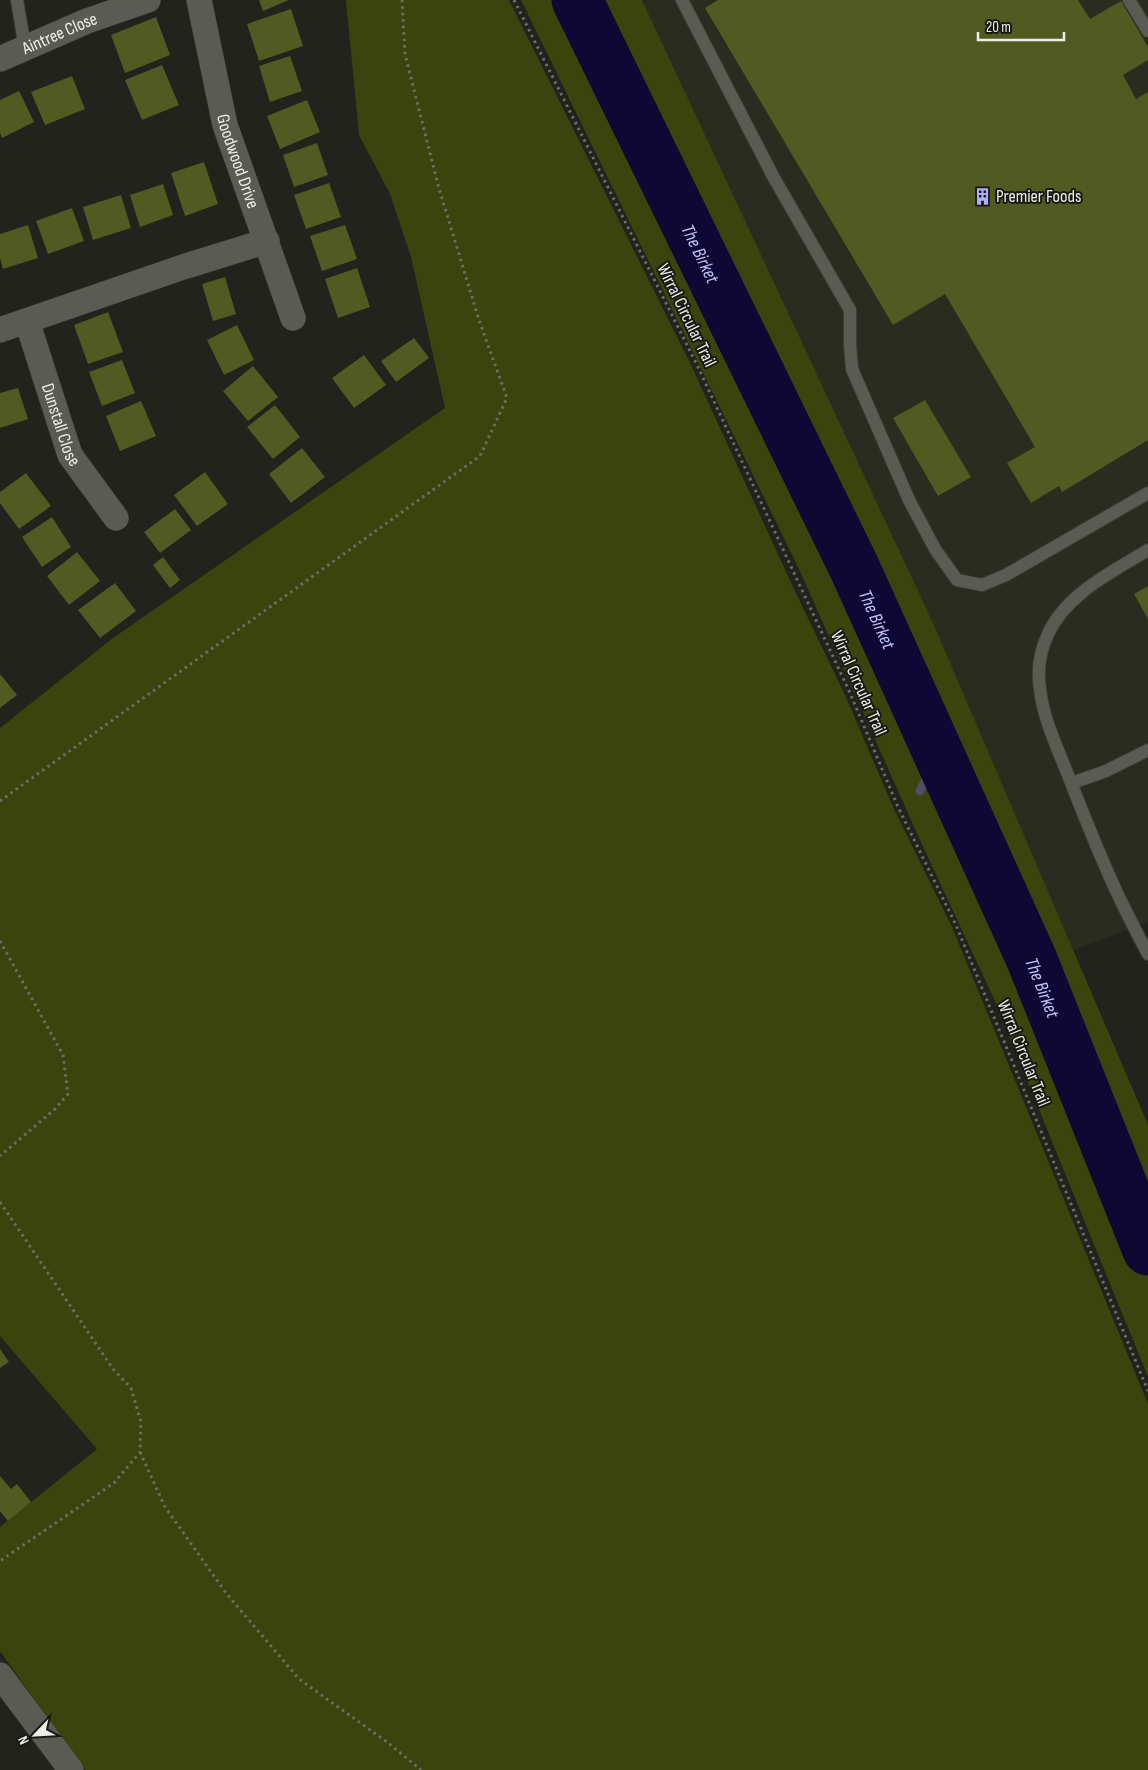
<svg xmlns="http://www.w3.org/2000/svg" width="1148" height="1770" font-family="'Sofia Sans Condensed',sans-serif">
<rect width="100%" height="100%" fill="#21231c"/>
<path fill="#292c1e" d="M642 0H1148V923L1073 950 934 625Z"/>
<path fill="#3c440d" d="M346 0H509L692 367 793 587 845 695 894 809 952 927 1148 1404V1770H85L0 1651V1527L97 1449 0 1336V728L113 638 445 408 411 257 390 194 359 135Z
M521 0H642L934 625 1148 1125V1377L994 999 920 840 798 567Z"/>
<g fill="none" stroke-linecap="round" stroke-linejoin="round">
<path stroke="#524d6a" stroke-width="9" d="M920 791 939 754"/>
<path stroke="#100834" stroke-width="51" id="s1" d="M577 0 854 567 1032 960 1148 1250"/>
</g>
<path fill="#515a20" d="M259 0H289L263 11Z
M718 0H1078L1090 19 1121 1 1148 47V60L1123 75 1136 99 1148 92V440L1062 492 1059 486 1031 503 1007 463 1035 447 945 294 893 325 705 8Z
M291 9 303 46 259 61 247 24Z
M156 17 170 55 125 73 111 35Z
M290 56 302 91 270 102 259 66Z
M162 65 179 105 142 120 125 80Z
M72 76 85 109 45 125 31 92Z
M19 91 34 122 2 138 0 133V100Z
M307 100 320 132 280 149 267 116Z
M317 143 328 175 294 187 283 155Z
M204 162 218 204 185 216 171 173Z
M329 183 341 217 306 229 294 195Z
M163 184 173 215 140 227 130 195Z
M121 195 131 228 93 240 83 207Z
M72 208 84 241 48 254 36 221Z
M28 225 38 258 3 269 0 258V234Z
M345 225 357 259 322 271 310 236Z
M357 268 370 307 338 318 325 279Z
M225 277 236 314 213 321 202 284Z
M108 312 123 352 88 364 74 325Z
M237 325 254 360 224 375 207 340Z
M414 338 429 358 396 382 381 361Z
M364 355 386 385 354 408 332 378Z
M122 360 135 393 102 406 89 372Z
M253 366 278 397 248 421 223 391Z
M18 388 28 419 0 428V393Z
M925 400 971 477 938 496 893 418Z
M141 401 156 436 120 451 106 416Z
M275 405 300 437 273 459 247 427Z
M302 448 325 477 291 503 269 474Z
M205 472 228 504 197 526 174 495Z
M26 473 51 506 19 529 0 503V492Z
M175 509 191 530 160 553 144 532Z
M52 517 71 547 42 567 22 537Z
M77 552 100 581 69 605 47 576Z
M163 557 180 580 170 588 153 565Z
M115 583 136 611 100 638 78 610Z
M1148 586V619L1134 594Z
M0 674 17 695 0 708Z
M0 1349 9 1362 0 1368Z
M0 1476 11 1489 17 1484 31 1502 8 1521 0 1511Z"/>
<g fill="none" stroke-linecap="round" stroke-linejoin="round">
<defs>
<path id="lane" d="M17 0 25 48
M682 0 774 178 850 310V344L852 369 909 500 935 549 957 580 982 585 1006 575 1148 493
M1129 0 1148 31
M1148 550C1112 572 1066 594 1048 634 1040 651 1037 670 1040 689 1043 718 1057 747 1068 775 1084 816 1100 857 1119 897 1128 916 1138 935 1148 954
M1072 783 1106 771 1148 750"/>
<g id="street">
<path id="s2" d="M199 0 225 125 293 318"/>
<path id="s3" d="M0 59 87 21 148 0"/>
<path id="s4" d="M27 321 70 455 116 518"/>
<path d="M0 330 183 267 267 241"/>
<path d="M0 1675 71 1770"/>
</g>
</defs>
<use href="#lane" stroke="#3d3e38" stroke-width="14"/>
<use href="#street" stroke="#3d3e38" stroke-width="26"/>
<path stroke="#6c6d67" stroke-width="3" stroke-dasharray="2.5 4" stroke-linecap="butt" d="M514 0 697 365 850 693 898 807 956 925 1148 1391
M0 801 480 456 507 398 479 320 438 185 405 54 402 0
M0 941 63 1055 68 1094 55 1109 0 1156
M0 1202 113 1369 131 1388 141 1422 140 1452 114 1483 0 1561
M140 1452 165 1507 226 1593 299 1679 387 1742 421 1770"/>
<use href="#lane" stroke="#5a5c53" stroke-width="12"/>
<use href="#street" stroke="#5a5c53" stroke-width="25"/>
</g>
<defs>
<symbol id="building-bare" viewBox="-9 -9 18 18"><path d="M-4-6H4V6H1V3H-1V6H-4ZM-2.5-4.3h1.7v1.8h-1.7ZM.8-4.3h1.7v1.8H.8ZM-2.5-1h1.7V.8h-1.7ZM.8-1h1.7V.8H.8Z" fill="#aeaefb" stroke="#181a12" stroke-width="2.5" paint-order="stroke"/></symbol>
</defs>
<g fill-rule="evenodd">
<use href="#building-bare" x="970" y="184" width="25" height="25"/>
</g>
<g text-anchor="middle" stroke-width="4" stroke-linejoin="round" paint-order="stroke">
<g font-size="18" fill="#edeee9" stroke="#181a12">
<text dy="6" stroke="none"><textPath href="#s3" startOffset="65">Aintree Close</textPath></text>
<text dy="6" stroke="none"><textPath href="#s2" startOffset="166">Goodwood Drive</textPath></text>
<text transform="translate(687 315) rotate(64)" y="6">Wirral Circular Trail</text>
<text dy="6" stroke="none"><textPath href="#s4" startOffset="109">Dunstall Close</textPath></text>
<text transform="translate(859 683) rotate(66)" y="6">Wirral Circular Trail</text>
<text transform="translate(1024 1053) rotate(68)" y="6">Wirral Circular Trail</text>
</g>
<g font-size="18" fill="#edeee9" stroke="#181a12" text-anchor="start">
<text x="996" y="202">Premier Foods</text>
</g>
<g font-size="19" font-style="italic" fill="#c1c3f3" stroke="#181a12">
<text dy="7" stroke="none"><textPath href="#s1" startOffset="282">The Birket</textPath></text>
<text dy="7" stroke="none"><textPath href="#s1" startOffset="688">The Birket</textPath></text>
<text dy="7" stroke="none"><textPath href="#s1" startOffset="1092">The Birket</textPath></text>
</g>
</g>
<g transform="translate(35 1735) rotate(245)" stroke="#181a12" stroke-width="4" paint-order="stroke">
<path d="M0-4L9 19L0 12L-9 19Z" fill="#edeee9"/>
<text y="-8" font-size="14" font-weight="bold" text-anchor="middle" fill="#edeee9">N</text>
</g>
<path d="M978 32v8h86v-8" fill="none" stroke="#edeee9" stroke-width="2.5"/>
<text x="986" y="32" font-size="15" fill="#edeee9" stroke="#181a12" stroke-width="4" paint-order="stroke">20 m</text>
</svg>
